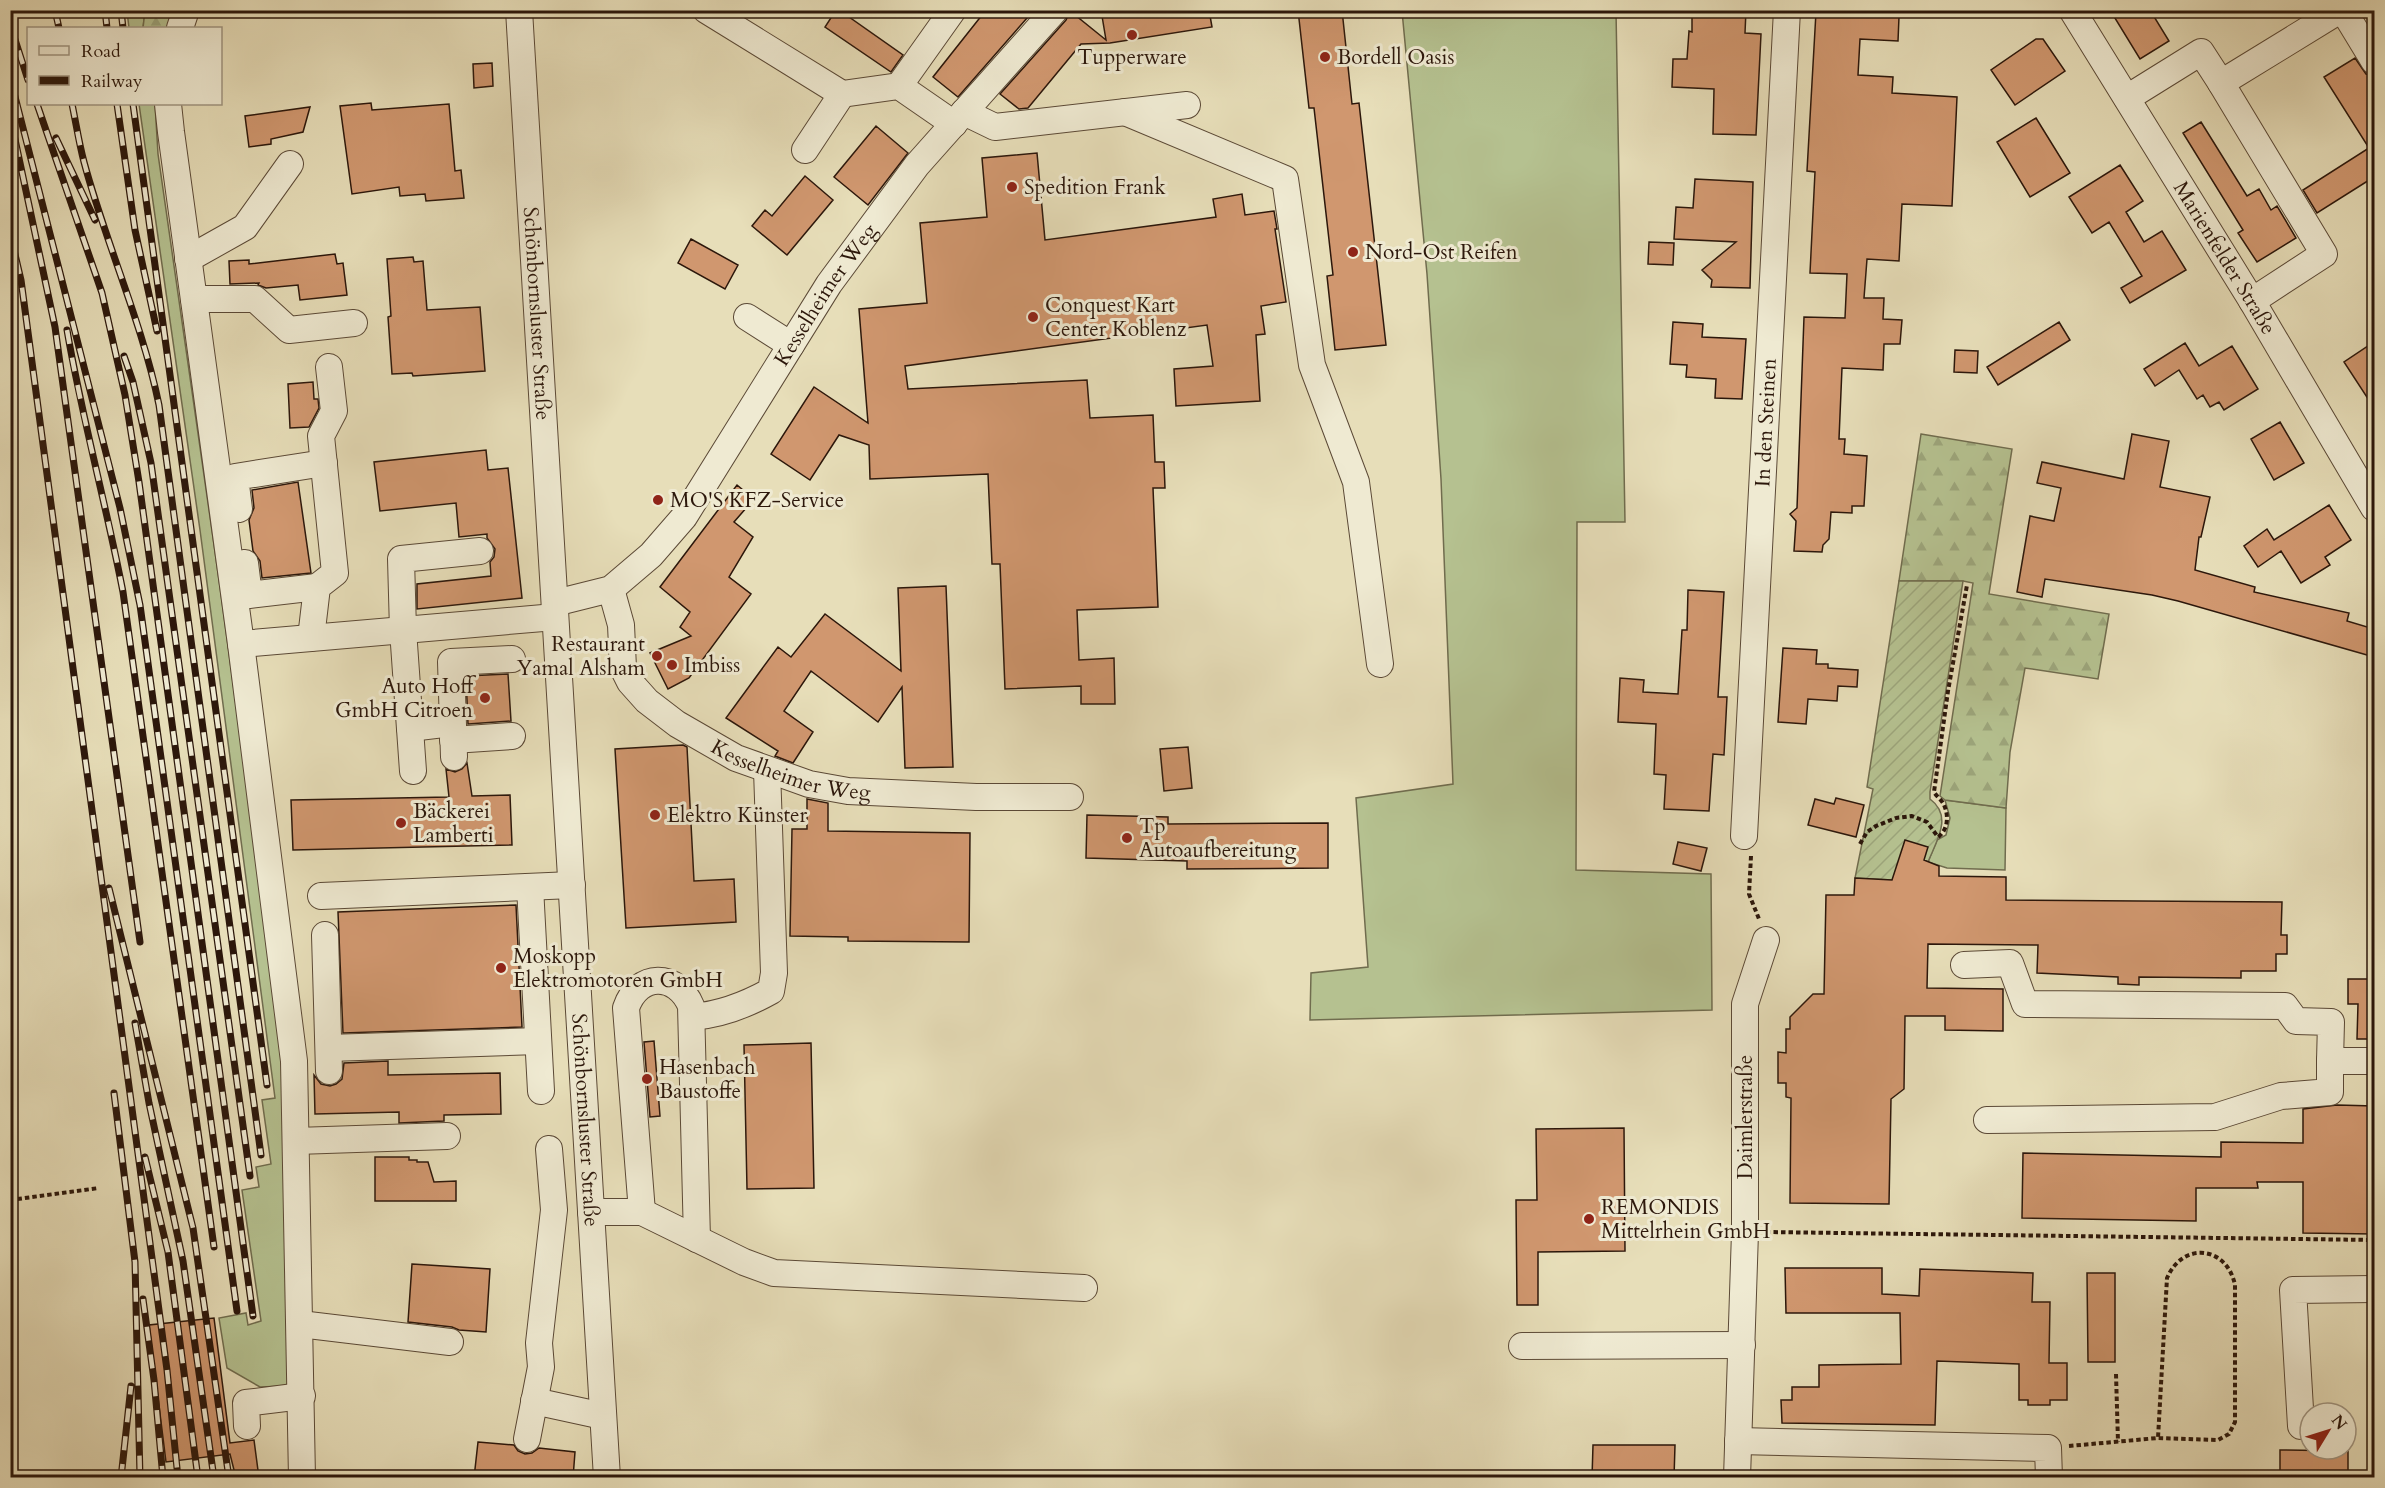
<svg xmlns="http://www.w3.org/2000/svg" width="2385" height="1488" font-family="Cardo,serif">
<defs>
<pattern id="forest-firs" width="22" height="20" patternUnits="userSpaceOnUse" patternTransform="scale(1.5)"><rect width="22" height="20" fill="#b5c190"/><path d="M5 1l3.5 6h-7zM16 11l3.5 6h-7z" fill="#9ca57b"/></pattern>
<pattern id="garden-furrows" width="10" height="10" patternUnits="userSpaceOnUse" patternTransform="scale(1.5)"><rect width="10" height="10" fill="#b5c190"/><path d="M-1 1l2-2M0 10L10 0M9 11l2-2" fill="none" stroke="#9ca57b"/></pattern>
</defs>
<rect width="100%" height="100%" fill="#e7deb9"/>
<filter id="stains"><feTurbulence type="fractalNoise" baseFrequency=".00333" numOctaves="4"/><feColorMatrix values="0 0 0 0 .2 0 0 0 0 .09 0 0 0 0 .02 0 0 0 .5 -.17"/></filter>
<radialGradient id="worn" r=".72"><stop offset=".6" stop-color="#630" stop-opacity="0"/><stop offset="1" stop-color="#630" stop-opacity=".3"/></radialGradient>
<path fill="#b5c190" stroke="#706c4e" stroke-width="1.5" d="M127 11H145L143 28H129Z
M1402 11H1616L1625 522H1577L1576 870 1711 874 1712 1010 1310 1020 1311 973 1368 967 1356 798 1453 784 1441 479 1427 274Z
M139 104H155L158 154 220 587 269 948 283 1078 290 1382 286 1386 260 1387 227 1368 219 1318 246 1313 248 1325 261 1321 242 1190 259 1187 256 1167 271 1164 262 1100 275 1098 200 530Z
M1945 800 2006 808 2005 870 1947 868 1928 862 1937 840 1946 835 1950 818Z"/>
<path fill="url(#forest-firs)" stroke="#706c4e" stroke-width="1.5" d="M145 11H175L170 28H143Z
M1921 434 2012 449 1989 594 2109 614 2098 679 2025 668 2010 752 2006 808 1945 800 1940 796 1973 583 1963 581H1899Z"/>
<path fill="url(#garden-furrows)" stroke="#706c4e" stroke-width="1.5" d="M1899 581H1963L1930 792V799C1953 816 1937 840 1928 862L1892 880 1855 878 1873 789 1867 787Z"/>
<path fill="#d0976f" stroke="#2c170b" stroke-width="1.5" d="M836 10H839L903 55 891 72 825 27Z
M986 10H1034L958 97 933 77Z
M1101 10H1209L1212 27 1110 43 1081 44 1028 108 1019 109 1000 94 1066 20 1070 11 1106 40Z
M1298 10H1342L1352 104 1359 103 1386 345 1335 350 1327 276 1333 275 1314 108H1309Z
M1711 10H1746L1745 33 1761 34 1756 135 1713 134 1714 89 1672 87 1673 59H1687L1689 31 1692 32V13L1711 14Z
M2110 10H2150L2169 41 2140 59Z
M1816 12 1899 17 1898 41 1860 39 1858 75 1893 77 1892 93 1957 97 1952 206 1902 204 1899 261 1867 259 1864 298H1884L1883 319 1902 320 1900 344H1884L1883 370 1842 368 1839 439H1845L1844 454 1867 456 1864 506H1852V513L1831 512 1829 539 1823 545 1822 552 1794 551 1796 521 1790 514 1797 508 1804 317 1845 318 1847 274 1810 273 1815 172 1807 171Z
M2036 39H2043L2065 71 2015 105 1991 70Z
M2355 58 2366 74 2374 76V177L2317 213 2303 190 2369 148 2324 77Z
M492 63 493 86 474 88 473 64Z
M371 103 372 110 449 104 455 171 461 170 464 198 426 201 425 194 400 196 399 187 352 194 340 106Z
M310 107 303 132 271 139V144L249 147 245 116Z
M2036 118 2070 173 2030 197 1997 142Z
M2201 122 2247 196 2259 189 2271 210 2277 206 2296 238 2257 262 2238 233 2243 230 2183 133Z
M876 126 908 153 868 205 834 177Z
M1037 153 1045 240 1216 217 1213 199 1242 194 1245 215 1274 211 1277 229H1275L1286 302 1261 306 1265 334 1256 335 1260 401 1176 406 1174 369 1213 366 1207 325 905 366 908 389 1087 380 1090 418 1153 415 1155 462H1164L1165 488H1153L1158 607 1077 610 1079 660 1114 658 1115 704H1081V686L1005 689 1000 564H992L988 474 870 479 869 445 839 435 810 480 771 454 814 387 868 423 859 309 927 303 920 223 987 217 982 158Z
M2120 165 2143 201 2126 212 2144 242 2162 231 2186 270 2130 303 2121 288 2142 276 2109 222 2092 233 2069 197Z
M805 176 833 200 787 255 752 226 765 210 772 216Z
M1695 179 1753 182 1750 288 1711 287 1712 280 1702 270 1736 242 1674 239 1676 207 1693 208Z
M691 239 738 265 725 289 678 263Z
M1649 242 1674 243 1673 265 1648 264Z
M335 254 337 264 343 263 347 295 300 300 298 285 266 288 258 285 259 283 230 284 229 261 249 260V264Z
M413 257 414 262 423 261 427 310 480 307 485 371 413 376 412 373 392 374 388 317 391 316 387 259Z
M1673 322 1703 324 1702 337 1746 339 1742 399 1715 398 1716 379 1686 377 1687 365 1670 364Z
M2059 322 2070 340 1998 385 1987 367Z
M2374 342V408L2344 362Z
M2185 343 2199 366 2232 346 2258 389 2224 410 2219 402 2210 407 2203 395 2197 399 2179 370 2155 386 2144 369Z
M1955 350 1978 351 1977 373 1954 372Z
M313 382 314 399H318L319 408 309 427 290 428 288 384Z
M2280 422 2304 463 2274 480 2251 439Z
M2132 434 2169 441 2160 487 2210 497 2201 537H2199L2195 570 2255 587 2254 592 2349 613 2347 621 2374 629V657L2178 601 2152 595 2045 579 2042 597 2017 592 2030 516 2054 521 2061 488 2037 483 2042 462 2124 479Z
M486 450 488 470 508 468 522 598 417 609V584L491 576 490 562 494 557 495 549 487 538V534L459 537 456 503 380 511 374 462Z
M298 482 311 573 262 578 260 561 253 551 249 520 254 508 252 490Z
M737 485 754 499 734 522 753 537 729 577 751 594 689 678 668 689 650 653 691 636 680 627 690 612 660 587Z
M2329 505 2351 540 2325 557 2330 565 2301 583 2281 551 2258 567 2244 546 2267 529 2274 540Z
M946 586 953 767 905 768 902 687 878 722 811 671 784 711 813 732 793 763 775 756 778 751 726 718 778 647 791 657 825 614 901 671 898 588Z
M1688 590 1724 592 1718 697H1727L1724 755 1713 754 1709 811 1664 809 1666 775 1654 774 1656 724 1618 722 1620 678 1644 680 1643 692 1678 694 1682 630H1687Z
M1783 648 1817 650 1816 664H1828V668L1858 670 1857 687 1838 686 1837 701 1808 699 1806 724 1778 722Z
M508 674 511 721 468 724 466 676Z
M683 745 687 747 694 881 734 879 736 922 626 928 615 749Z
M1188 747 1192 788 1164 791 1160 749Z
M467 763 472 796 510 795 512 845 293 850 291 800 449 797 446 769 455 772 462 769Z
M1836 798 1864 805 1856 837 1808 825 1815 799 1834 804Z
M807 799 828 803V831L970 833 969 942 848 941V937L790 936 792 829H807Z
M1087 815 1168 817V824L1328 823V868L1187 869V861L1086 858Z
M1905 840 1928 847 1924 860 1939 866V876L2006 877V900L2282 902 2281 935H2287V954H2276V971H2241V978L2139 977V985L2118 984V977L2037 973 2038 945 1928 944 1927 988 2003 989V1031L1945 1030V1016H1905L1904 1089 1891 1099 1889 1204 1790 1203 1791 1098 1786 1097V1083H1778V1052L1786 1053V1029H1790V1017L1813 994H1824L1826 895H1854L1855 878 1892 880Z
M1678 842 1707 848 1701 871 1673 864Z
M516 905 522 1027 343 1033 338 912Z
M2348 979H2374V1039H2357L2358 1004H2348Z
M654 1041 660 1116 650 1117 644 1042Z
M811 1043 814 1188 747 1189 744 1045Z
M388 1061V1075L500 1073 501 1114 444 1115V1121L399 1123V1112L315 1114 314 1075 321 1084 330 1086 336 1084 342 1079 344 1063Z
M2337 1105 2374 1106V1234L2303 1233V1182H2257L2258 1188H2196V1221L2022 1218 2023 1153 2221 1157V1142L2303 1143V1109Z
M1624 1128 1625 1251 1538 1252V1305H1517L1516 1200H1537L1536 1129Z
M375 1157H409V1160H417V1162H428L434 1182 456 1181V1201H375Z
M412 1264 490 1269 486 1332 459 1330 452 1327 408 1322Z
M1785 1268H1882V1294L1919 1296 1920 1269 2033 1273 2032 1302H2050L2049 1363H2067V1400H2050V1405H2028V1400H2019V1364L1937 1361 1935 1425 1782 1423 1781 1400H1792V1387H1819V1365L1901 1364 1900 1313H1786Z
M2087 1273H2115V1362H2088Z
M214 1318 230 1443 254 1440 259 1478H236L230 1454 166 1462 149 1325Z
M478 1442 514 1445 518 1451 525 1454 532 1453 539 1448 575 1452 573 1478H474Z
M1593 1445H1675L1674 1478H1592Z
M2280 1450 2348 1451V1478H2280Z"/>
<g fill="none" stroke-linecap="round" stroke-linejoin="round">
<defs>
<g id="minor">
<path id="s1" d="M519 10 607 1478"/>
<path d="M706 10 842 94 899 86 954 124"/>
<path id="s2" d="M2072 10 2252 301 2374 508"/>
<path d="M2343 10 2374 61"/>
<path d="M180 28 186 10"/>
<path d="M2221 83 2324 254 2252 301"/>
<path d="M899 86 953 10"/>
<path d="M2127 98 2201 52 2221 83 2340 10"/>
<path d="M168 104 171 132 241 644 294 1061 302 1478"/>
<path d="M964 112 995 127 1187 105"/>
<path d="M1125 112 1285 179 1312 365 1356 482 1380 664"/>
<path d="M805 150 842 94"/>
<path d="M188 259 245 227 290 164"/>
<path d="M194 299H255L289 330 354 323"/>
<path d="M747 317 791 345"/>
<path d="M239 509 235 477 324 463"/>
<path d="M245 563 249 595 317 587"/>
<path id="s3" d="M611 589 621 625 623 668 630 682 647 701 677 724 736 758 809 784 848 791 976 797H1070"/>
<path id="s4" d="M555 603 611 589 651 555 684 517 829 284 917 165 1055 10"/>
<path d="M311 638 317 587 335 573 321 436 334 411 329 367"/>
<path d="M241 644 555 617"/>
<path d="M410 728 452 723"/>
<path d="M453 740 512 736"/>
<path d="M454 757 451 662 512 659"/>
<path d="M413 771 403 630 401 559 480 551"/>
<path id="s5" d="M1744 836 1787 10"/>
<path d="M530 887 541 1091"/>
<path d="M321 896 572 885"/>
<path d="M325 935 329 1071"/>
<path d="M1964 965 2010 963 2025 1004 2285 1006 2296 1021 2331 1022 2330 1061H2374"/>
<path d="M692 1017C720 1015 746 1005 771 991L774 973 767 770"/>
<path d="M329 1048 538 1041"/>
<path d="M1987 1120 2215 1117 2281 1096 2330 1092V1061"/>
<path d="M296 1141 447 1136"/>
<path d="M591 1212H642L744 1262 774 1273 1084 1288"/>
<path d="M642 1212 626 1008C638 972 677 972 691 1006L697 1239"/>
<path d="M300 1324 450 1342"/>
<path d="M1522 1346 1742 1345"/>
<path d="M534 1401 603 1416"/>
<path d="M247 1426 246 1403 302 1396"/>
<path d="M2301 1426 2293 1290 2374 1289"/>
<path d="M527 1439 541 1367 539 1343 554 1210 549 1149"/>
<path d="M1738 1441 2048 1448 2049 1478"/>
<path d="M1737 1478 1745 1232V1004L1766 940"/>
</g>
</defs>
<use href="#minor" stroke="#5b4936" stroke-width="28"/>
<path stroke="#2c170b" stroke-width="4" stroke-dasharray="4.5 3" stroke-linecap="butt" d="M1860 844 1867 832 1876 826 1896 818 1912 816 1927 822 1938 837C1948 830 1949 816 1944 805 1942 800 1937 797 1934 792L1948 691 1967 585
M1751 856 1749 894 1759 919
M10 1200 99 1188
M1766 1232 2374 1240
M2116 1374 2118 1442
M2069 1446 2158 1438 2218 1440 2229 1434 2235 1422V1285C2227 1246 2183 1241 2167 1278L2158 1438"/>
<use href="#minor" stroke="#efead2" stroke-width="26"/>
<defs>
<path id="rail" d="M55 10 59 28
M105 10 107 28
M121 10 123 28
M10 24 28 80
M10 77 120 508 140 605 237 1311
M37 104 102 293 125 395 139 482 253 1316
M72 104C76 123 79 143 84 162 106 244 142 322 159 405L261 1155
M117 104 135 230 157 331
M133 104 267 1085
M10 116 55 327 140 942
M56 138 95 220
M10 233 21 280 167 1370 178 1478
M67 330C82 418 106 504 123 592L214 1247
M124 356 133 382 151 463 250 1176
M109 888 193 1228 229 1478
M135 1023 149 1103 183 1261 214 1478
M114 1093 135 1262 140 1478
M145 1157 168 1252 198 1478
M143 1299 154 1380 163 1478
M121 1478 131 1386"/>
</defs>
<use href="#rail" stroke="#2c170b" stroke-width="7"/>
<use href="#rail" stroke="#efead2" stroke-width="4.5" stroke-dasharray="14" stroke-linecap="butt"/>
</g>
<g fill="#8f2418" stroke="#efead2" stroke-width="2">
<circle cx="1132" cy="35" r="6"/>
<circle cx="1325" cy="57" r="6"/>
<circle cx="1012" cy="187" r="6"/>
<circle cx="1353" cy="252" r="6"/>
<circle cx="1033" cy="317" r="6"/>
<circle cx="658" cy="500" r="6"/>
<circle cx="657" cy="656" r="6"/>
<circle cx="672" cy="665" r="6"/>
<circle cx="485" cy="698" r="6"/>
<circle cx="655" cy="815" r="6"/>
<circle cx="401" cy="823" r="6"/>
<circle cx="1127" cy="838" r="6"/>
<circle cx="501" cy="968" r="6"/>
<circle cx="647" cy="1079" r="6"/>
<circle cx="1589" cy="1219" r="6"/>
</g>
<g text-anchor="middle" stroke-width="6" stroke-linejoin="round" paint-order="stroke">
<g font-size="21" fill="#2c170b" stroke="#efead2" text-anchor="start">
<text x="1132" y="64" text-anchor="middle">Tupperware</text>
<text x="1337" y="64">Bordell Oasis</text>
<text x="1024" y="194">Spedition Frank</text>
<text x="1365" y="259">Nord-Ost Reifen</text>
<text x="1045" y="312">Conquest Kart<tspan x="1045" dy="24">Center Koblenz</tspan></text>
<text x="670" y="507">MO'S KFZ-Service</text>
<text x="645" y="651" text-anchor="end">Restaurant<tspan x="645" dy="24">Yamal Alsham</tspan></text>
<text x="684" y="672">Imbiss</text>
<text x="473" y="693" text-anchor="end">Auto Hoff<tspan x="473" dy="24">GmbH Citroen</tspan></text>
<text x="413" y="818">Bäckerei<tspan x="413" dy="24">Lamberti</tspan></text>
<text x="667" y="822">Elektro Künster</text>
<text x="1139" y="833">Tp<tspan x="1139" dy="24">Autoaufbereitung</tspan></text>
<text x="513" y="963">Moskopp<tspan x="513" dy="24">Elektromotoren GmbH</tspan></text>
<text x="659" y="1074">Hasenbach<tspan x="659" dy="24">Baustoffe</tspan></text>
<text x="1601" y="1214">REMONDIS<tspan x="1601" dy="24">Mittelrhein GmbH</tspan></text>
</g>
<g font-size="21" fill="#2c170b" stroke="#efead2">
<text dy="7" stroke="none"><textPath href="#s2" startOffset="291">Marienfelder Straße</textPath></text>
<text dy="7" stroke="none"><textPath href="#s4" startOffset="424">Kesselheimer Weg</textPath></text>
<text dy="7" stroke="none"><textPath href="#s1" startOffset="304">Schönbornsluster Straße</textPath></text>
<text dy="7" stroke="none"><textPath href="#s5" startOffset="414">In den Steinen</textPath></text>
<text dy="7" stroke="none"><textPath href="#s3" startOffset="284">Kesselheimer Weg</textPath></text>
<text transform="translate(1745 1117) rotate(-90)" y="7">Daimlerstraße</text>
<text dy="7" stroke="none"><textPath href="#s1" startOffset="1112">Schönbornsluster Straße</textPath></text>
</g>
</g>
<rect width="2385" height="1488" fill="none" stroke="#e7deb9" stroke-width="36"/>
<rect x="12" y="12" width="2361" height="1464" fill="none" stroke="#2c170b" stroke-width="3"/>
<rect x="18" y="18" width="2349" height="1452" fill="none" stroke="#2c170b" stroke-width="1.5"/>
<rect x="27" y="27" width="195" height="78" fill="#efead2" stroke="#a19682" stroke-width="1.5"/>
<rect x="39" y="46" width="30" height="9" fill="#efead2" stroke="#a19682" stroke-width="1.5"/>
<text x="81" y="57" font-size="18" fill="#2c170b">Road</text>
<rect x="39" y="76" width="30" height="9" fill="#2c170b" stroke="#a19682" stroke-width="1.5"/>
<text x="81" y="87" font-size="18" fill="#2c170b">Railway</text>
<g transform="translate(2328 1431) rotate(52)"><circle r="28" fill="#efead2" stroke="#a19682" stroke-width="1.5"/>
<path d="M0-4.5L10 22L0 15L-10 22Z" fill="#8f2418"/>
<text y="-9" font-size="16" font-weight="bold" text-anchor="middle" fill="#2c170b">N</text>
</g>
<rect width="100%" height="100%" filter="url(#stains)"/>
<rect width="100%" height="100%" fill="url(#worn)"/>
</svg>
